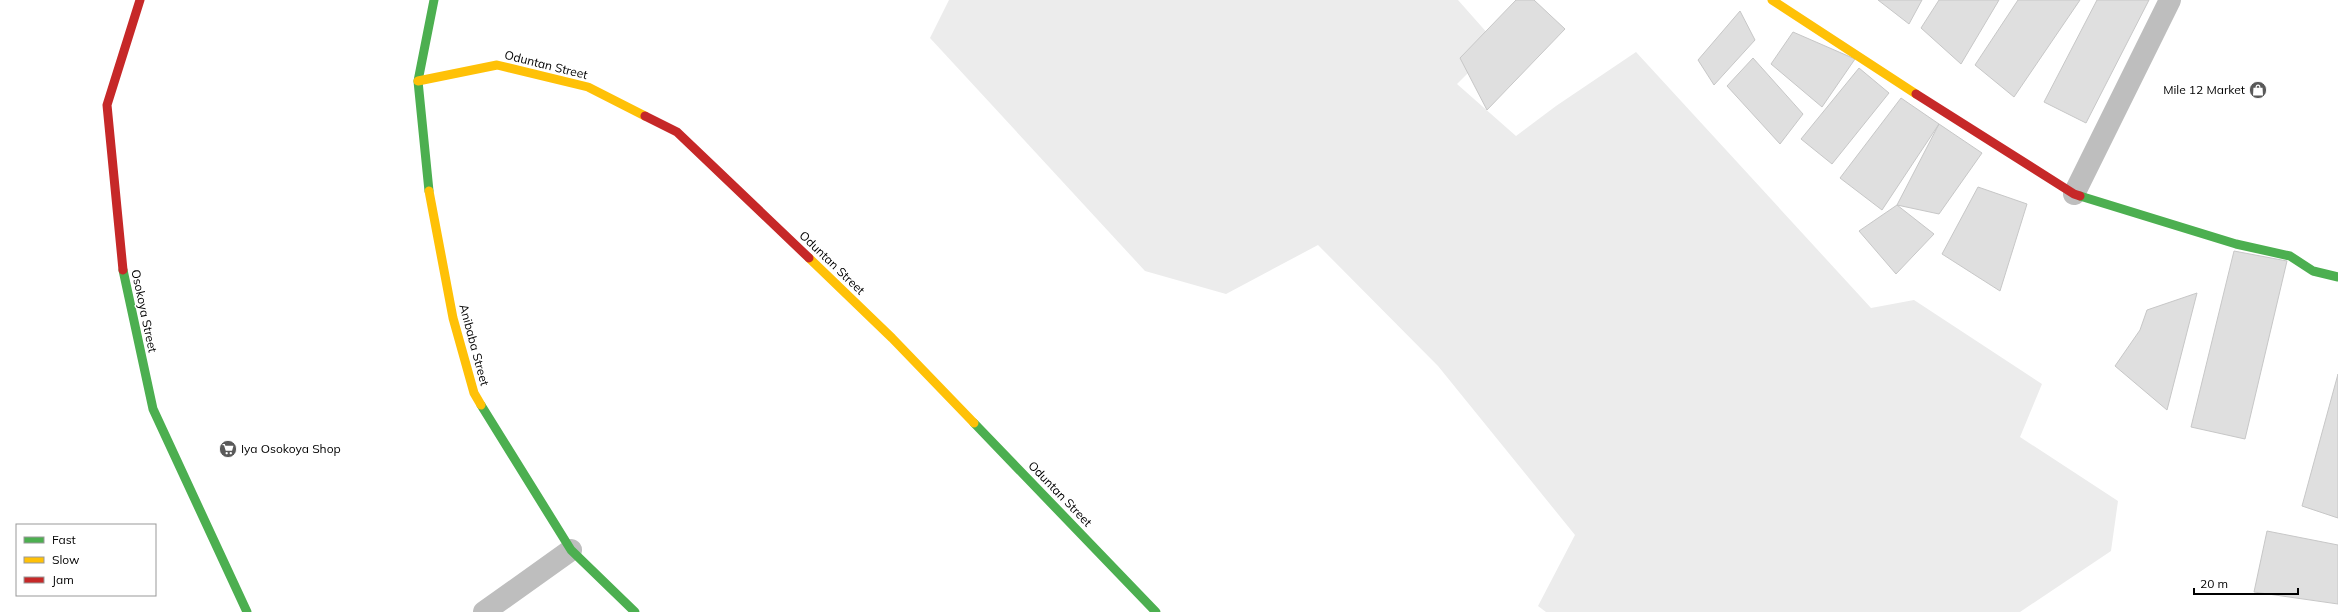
<svg xmlns="http://www.w3.org/2000/svg" width="2338" height="612" font-family="Mulish,sans-serif">
<rect width="100%" height="100%" fill="#fff"/>
<!-- green -->
<path fill="#ececec" d="M949,0H1458L1497,44L1457,84L1516,136L1556,106L1636,52L1871,308L1914,300L2042,384L2020,437L2118,501L2111,551L2020,612H1546L1538,606L1575,535L1438,366L1318,245L1226,294L1145,271L930,38Z"/>
<!-- building -->
<path fill="#dfdfdf" stroke="#c7c7c7" d="M1516,0H1534L1565,29L1487,110L1460,58Z
M1878,0H1922L1909,24Z
M1939,0H1999L1961,64L1921,28Z
M2018,0H2080L2014,97L1975,65Z
M2097,0H2149L2086,123L2044,102Z
M1740,11L1755,40L1714,85L1698,60Z
M1793,32L1855,59L1822,107L1771,64Z
M1753,58L1803,114L1780,144L1727,86Z
M1859,68L1889,93L1832,164L1801,139Z
M1901,98L1939,124L1882,210L1840,178Z
M1939,124L1982,153L1939,214L1897,205Z
M1978,187L2027,204L2000,291L1942,254Z
M1897,205L1934,234L1896,274L1859,231Z
M2234,251L2287,261L2245,439L2191,427Z
M2197,293L2167,410L2115,366L2140,330L2147,310Z
M2338,374V518L2302,506Z
M2267,531L2338,545V604L2254,592Z"/>
<g fill="none" stroke-linecap="round" stroke-linejoin="round">
<!-- street -->
<path stroke="#bebebe" stroke-width="22" d="M2074,194L2170,0
M484,612L571,550"/>
<!-- fast -->
<path stroke="#4caf50" stroke-width="9" d="M429,191L418,81L434,0
M2080,196L2236,244L2290,256L2313,271L2338,277
M123,270L153,409L247,612
M481,405L571,550L635,612
M974,423L1156,612"/>
<!-- slow -->
<path stroke="#ffc107" stroke-width="9" d="M1772,0L1916,94
M418,81L497,65L588,87L645,116
M429,191L453,318L474,393L481,405
M809,258L892,338L974,423"/>
<!-- jam -->
<path stroke="#c62828" stroke-width="9" d="M1916,94L2074,194L2080,196
M645,116L677,132L809,258
M123,270L107,105L140,0"/>
</g>
<!-- icons -->
<defs>
<symbol id="shop-disc" viewBox="-11 -11 22 22"><circle r="9.5" fill="#595959" stroke="#fff"/><path d="M-5-2.5h2.3a2.7 3.5 0 0 1 5.4 0H5L5.5 6h-11ZM-1.5-2.5h3a1.5 2.3 0 0 0-3 0Z" fill="#fff"/></symbol>
<symbol id="supermarket-disc" viewBox="-11 -11 22 22"><circle r="9.5" fill="#595959" stroke="#fff"/><path d="M-6-5.5h2.5l.6 2H6L4.5 2H-2.5L-4.4-4H-6ZM-1.5 3.2a1.3 1.3 0 1 0 .1 0ZM3 3.2a1.3 1.3 0 1 0 .1 0Z" fill="#fff"/></symbol>
</defs>
<g fill-rule="evenodd">
<use href="#shop-disc" x="2248" y="80" width="20" height="20"/>
<use href="#supermarket-disc" x="218" y="439" width="20" height="20"/>
</g>
<g text-anchor="middle" stroke-width="3" stroke-linejoin="round" paint-order="stroke">
<!-- street labels -->
<g font-size="12" fill="#000" stroke="#fff">
<text transform="translate(546 65) rotate(14)" y="4">Oduntan Street</text>
<text transform="translate(832 263) rotate(44)" y="4">Oduntan Street</text>
<text transform="translate(144 311) rotate(78)" y="4">Osokoya Street</text>
<text transform="translate(474 345) rotate(75)" y="4">Anibaba Street</text>
<text transform="translate(1060 494) rotate(46)" y="4">Oduntan Street</text>
</g>
<!-- poi labels -->
<g font-size="12" fill="#000" stroke="#fff" text-anchor="end">
<text x="2245" y="94">Mile 12 Market</text>
<text x="241" y="453" text-anchor="start">Iya Osokoya Shop</text>
</g>
</g>
<!-- legend -->
<rect x="16" y="524" width="140" height="72" fill="#ffffff" stroke="#999999"/>
<rect x="24" y="537" width="20" height="6" fill="#4caf50" stroke="#999999"/>
<text x="52" y="544" font-size="12" fill="#000000">Fast</text>
<rect x="24" y="557" width="20" height="6" fill="#ffc107" stroke="#999999"/>
<text x="52" y="564" font-size="12" fill="#000000">Slow</text>
<rect x="24" y="577" width="20" height="6" fill="#c62828" stroke="#999999"/>
<text x="52" y="584" font-size="12" fill="#000000">Jam</text>
<!-- scale -->
<path d="M2194 588v6h104v-6" fill="none" stroke="#000000" stroke-width="2"/>
<text x="2200" y="588" font-size="12" fill="#000000" stroke="#ffffff" stroke-width="3" paint-order="stroke">20 m</text>
</svg>
